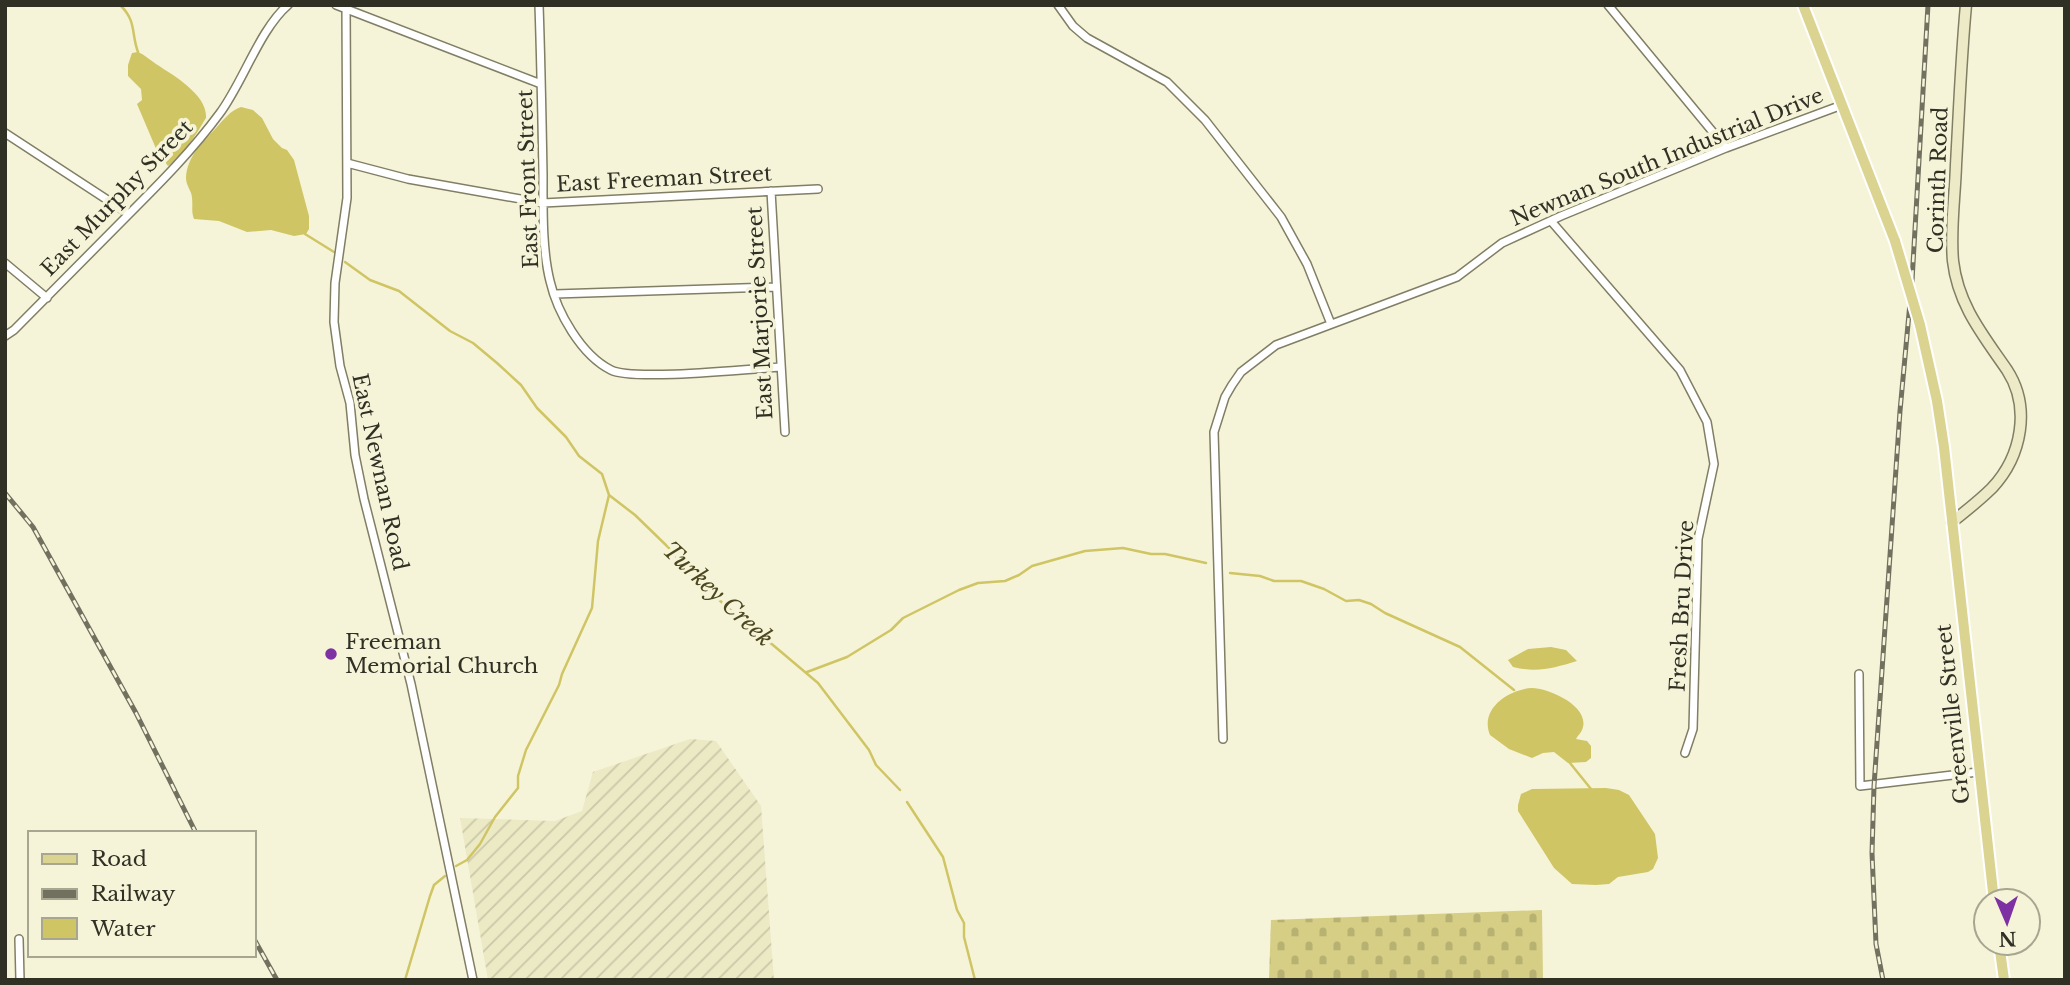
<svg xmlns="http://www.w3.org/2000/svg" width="2070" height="985" font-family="'Libre Baskerville',serif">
<defs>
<pattern id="industrial-furrows" width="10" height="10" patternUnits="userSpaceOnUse" patternTransform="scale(1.75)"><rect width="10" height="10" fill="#ece9c5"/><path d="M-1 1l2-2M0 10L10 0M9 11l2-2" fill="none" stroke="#cbc8a9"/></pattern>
<pattern id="cemetery-stones" width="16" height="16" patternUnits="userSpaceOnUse" patternTransform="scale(1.75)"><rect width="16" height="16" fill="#d5ce84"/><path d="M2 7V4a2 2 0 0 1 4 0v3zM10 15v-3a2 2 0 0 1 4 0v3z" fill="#b7b172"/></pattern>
</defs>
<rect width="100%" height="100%" fill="#f6f4d8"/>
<!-- industrial -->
<path fill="url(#industrial-furrows)" d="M690,739L716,741L761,806L774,980H488L460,818L555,821L582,811L593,772Z"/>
<!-- cemetery -->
<path fill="url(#cemetery-stones)" d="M1542,910L1543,980H1269L1271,920Z"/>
<!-- water -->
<path fill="#cfc564" d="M138,52C145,55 150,60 156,64C173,75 208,95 206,118C198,131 181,160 168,166L157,151L137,104L142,100L141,89L128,76V65L132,53Z
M241,107L253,110L262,118L273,139L282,148L287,150L294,160L309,216V229L306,234L294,236L271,230L247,232L219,221L194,219C191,211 193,207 192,198C192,191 186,186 186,178C187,156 203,142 216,128C223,120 231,110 241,107Z
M1551,647L1566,650L1577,661C1554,668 1537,673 1513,667L1508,660L1528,649Z
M1532,688C1549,688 1592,707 1582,730C1581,733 1578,735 1576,739L1587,741L1591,746V758L1586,762L1568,763L1554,752L1543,753L1532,758L1509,749L1490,735C1479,708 1510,689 1532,688Z
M1606,788L1619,790L1629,795L1655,834L1658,858L1653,869L1648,872L1618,877L1609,884L1596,885L1572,884L1554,868L1518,811V805L1521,794L1532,789Z"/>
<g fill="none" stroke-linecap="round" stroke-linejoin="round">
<!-- stream -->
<path stroke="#cfc564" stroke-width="2.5" d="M120,5C137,21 131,34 138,52
M305,234L334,252
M345,262L370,280L399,291L450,331L473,343L497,363L521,385L537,408L566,437L579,456L602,474L609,495L635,515L669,548L690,574L745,623L752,632L767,640L818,683L869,750L876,765L900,790
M1230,573L1260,576L1274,581H1301L1324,589L1346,601L1359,600L1371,604L1385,613L1460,647L1514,690
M807,672L847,657L891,630L903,618L959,590L978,583L1005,581L1019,575L1032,566L1085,551L1123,548L1151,554H1165L1206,563
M1570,763L1591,789
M907,802L943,857L957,910L964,923V937L975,980
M456,866L467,860L480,844L495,817L518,788V776L526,750L559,685L562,674L592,608L598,541L609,495
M405,980L430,896L434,885L445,876"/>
<defs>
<path id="street" d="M336,5L541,84
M346,5L347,198L335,283L334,322L340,366L350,403L355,455L364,499L411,684L473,980
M539,5C541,62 542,118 543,175C543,208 542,249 550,281C557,312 581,355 611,370C632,381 749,369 780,367
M1058,5L1073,26L1087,38L1167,82L1205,120L1281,217L1307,264L1331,324
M1608,5L1726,148
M5,133L129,214
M347,163L408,179L543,203L818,189
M771,191L785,432
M1551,221L1680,370L1707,422L1714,464L1698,539L1693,729L1685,753
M5,263L47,298
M555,294L775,287
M5,336L14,330C52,292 89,254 127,216C160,183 192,151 220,113C243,82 260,29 288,5
M1859,674L1860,786L1978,772
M1223,739L1214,432L1225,397L1232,385L1241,372L1276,345L1457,277L1502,243L1561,216L1726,148L1842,105
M19,939L20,980"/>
<path id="secondary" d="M1952,522C1966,511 1980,500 1992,488C2022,456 2031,407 2007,370C1983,335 1958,305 1953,261C1950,230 1955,197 1956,165C1959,112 1961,58 1966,5"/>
<path id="primary" d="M1803,5L1895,241
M1920,325L1937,401L1944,447L1994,901
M1999,943L2004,980"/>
</defs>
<!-- street casing -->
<use href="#street" stroke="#807e64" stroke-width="10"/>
<!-- secondary casing -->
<use href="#secondary" stroke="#807e64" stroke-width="13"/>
<!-- primary casing -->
<use href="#primary" stroke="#fff" stroke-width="14"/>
<!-- street -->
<use href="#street" stroke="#fff" stroke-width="7"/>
<!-- secondary -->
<use href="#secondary" stroke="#edeac8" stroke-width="10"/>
<!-- primary -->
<use href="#primary" stroke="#dbd491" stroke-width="10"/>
<defs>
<path id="rail" d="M5,493L33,527L136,713L196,833
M254,939L277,980
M1883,980L1876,944L1872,853L1874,786L1900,411L1912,281L1928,5"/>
</defs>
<!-- rail casing -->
<use href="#rail" stroke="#727160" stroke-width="5"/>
<!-- rail -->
<use href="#rail" stroke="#f6f4d8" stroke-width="2.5" stroke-dasharray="8" stroke-linecap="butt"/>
<defs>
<path id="primary-bridge" d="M1895,241L1920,325"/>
</defs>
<!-- primary-bridge casing -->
<use href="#primary-bridge" stroke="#fff" stroke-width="14" stroke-linecap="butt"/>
<!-- primary-bridge -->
<use href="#primary-bridge" stroke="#dbd491" stroke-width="10"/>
</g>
<!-- markers -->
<circle fill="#7e31a2" stroke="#f6f4d8" stroke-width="2.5" cx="331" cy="654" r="7"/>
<g text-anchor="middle" stroke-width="7" stroke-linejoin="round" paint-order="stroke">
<!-- street labels -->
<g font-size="21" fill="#303025" stroke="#f6f4d8">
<text transform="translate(1667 157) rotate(-22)" y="7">Newnan South Industrial Drive</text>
<text transform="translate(528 179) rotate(-92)" y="7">East Front Street</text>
<text transform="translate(664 179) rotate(-3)" y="7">East Freeman Street</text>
<text transform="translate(1938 180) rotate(-88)" y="7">Corinth Road</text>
<text transform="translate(117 198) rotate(-46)" y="7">East Murphy Street</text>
<text transform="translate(760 313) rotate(-93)" y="7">East Marjorie Street</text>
<text transform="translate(380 472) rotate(78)" y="7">East Newnan Road</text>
<text transform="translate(1682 606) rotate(-87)" y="7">Fresh Bru Drive</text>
<text transform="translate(1953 714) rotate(-96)" y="7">Greenville Street</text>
</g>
<!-- poi labels -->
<g font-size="21" fill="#303025" stroke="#f6f4d8" text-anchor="start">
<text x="345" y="649">Freeman<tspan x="345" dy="24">Memorial Church</tspan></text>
</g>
<!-- water labels -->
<g font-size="23" font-style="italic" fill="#4b471e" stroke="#f6f4d8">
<text transform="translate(718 594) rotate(43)" y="8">Turkey Creek</text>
</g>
</g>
<!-- border -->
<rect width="2070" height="985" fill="none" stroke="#303025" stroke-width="14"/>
<!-- legend -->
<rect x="28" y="831" width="228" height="126" fill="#f6f4d8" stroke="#a7a690" stroke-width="2"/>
<rect x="42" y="854" width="35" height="10" fill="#dbd491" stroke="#a7a690" stroke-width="2"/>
<text x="91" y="866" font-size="21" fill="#303025">Road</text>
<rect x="42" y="889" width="35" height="10" fill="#727160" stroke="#a7a690" stroke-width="2"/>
<text x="91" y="901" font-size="21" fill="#303025">Railway</text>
<rect x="42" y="918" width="35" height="21" fill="#cfc564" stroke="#a7a690" stroke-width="2"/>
<text x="91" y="936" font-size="21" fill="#303025">Water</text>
<!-- north arrow -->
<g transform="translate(2007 922) rotate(178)"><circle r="33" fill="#f6f4d8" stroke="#a7a690" stroke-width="2"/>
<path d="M0-5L12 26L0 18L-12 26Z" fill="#7e31a2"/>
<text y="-10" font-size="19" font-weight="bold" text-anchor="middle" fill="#303025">N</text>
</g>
</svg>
